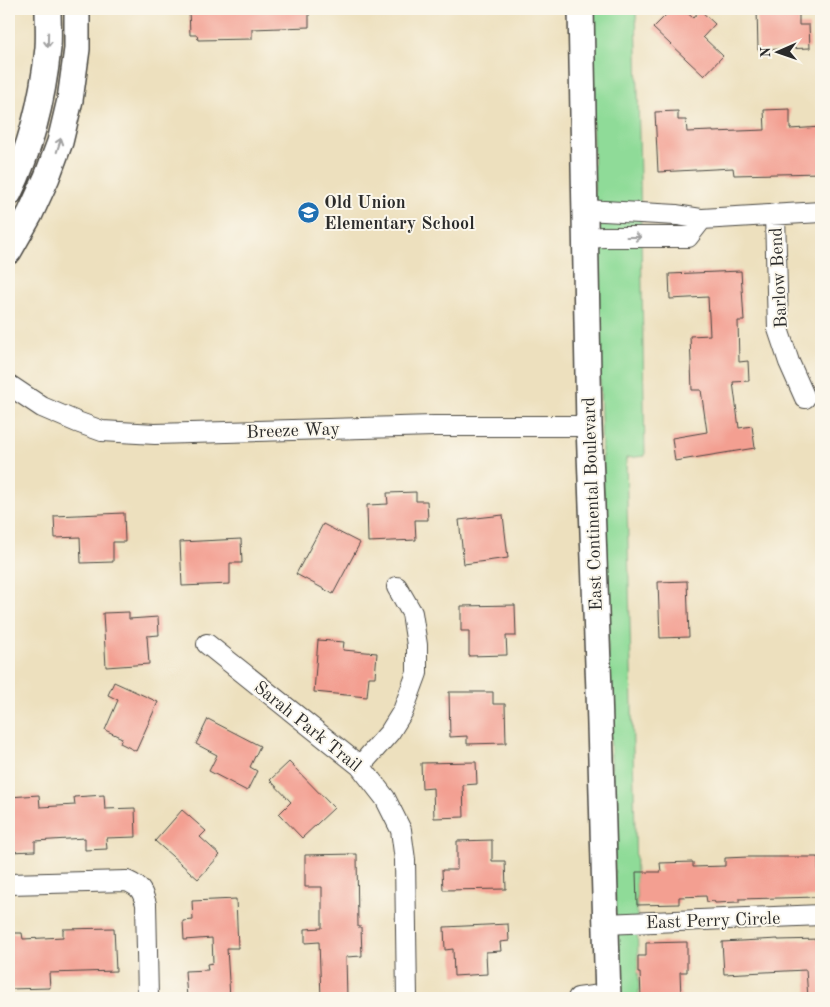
<svg xmlns="http://www.w3.org/2000/svg" width="830" height="1007" font-family="'Old Standard TT',serif">
<rect width="100%" height="100%" fill="#fbf7ec"/>
<filter id="ink" filterUnits="userSpaceOnUse"><feTurbulence type="fractalNoise" baseFrequency=".02" numOctaves="2"/><feDisplacementMap in="SourceGraphic" scale="10" xChannelSelector="R" yChannelSelector="G"/><feConvolveMatrix kernelMatrix="1 2 1 2 8 2 1 2 1" color-interpolation-filters="sRGB"/></filter>
<filter id="wash" filterUnits="userSpaceOnUse"><feTurbulence type="fractalNoise" baseFrequency=".0096" numOctaves="4" result="noise"/><feDisplacementMap in="SourceGraphic" scale="20" xChannelSelector="R" yChannelSelector="G"/><feGaussianBlur stdDeviation="1.12" result="paint"/><feColorMatrix in="noise" values="0 0 0 0 0 0 0 0 0 0 0 0 0 0 0 0 0 1.4 0 .05"/><feComposite in="paint" operator="in"/></filter>
<g filter="url(#wash)">
<rect width="100%" height="100%" fill="#ede0be"/>
<!-- green -->
<path fill="#8fdb98" stroke="#5d8362" d="M589,9H636L640,178L645,456L626,458L639,998H618Z"/>
<g id="blocks">
<!-- building -->
<path fill="#f39f91" d="M189,9H309V27L252,29V39L198,40L197,35H190Z
M672,9H683L693,18L700,10L715,24L703,37L723,56L704,76L653,28Z
M757,9H799V25H809L810,48L758,50Z
M790,109V129L821,127V173L734,175L733,168L658,172L655,112L678,111V120H686L687,132L713,131V132L765,130L764,110Z
M741,271L744,321H738L739,362L748,361L749,381L733,382L739,428L752,426L755,448L675,461L672,438L707,432L701,390H692L690,336L710,335L708,297L670,299L669,274Z
M416,492V501H427L428,520H415L416,540L368,542L367,505L388,504L387,493Z
M124,513L125,542H113V562L81,563L80,537L55,538L54,516Z
M503,515L508,558L464,564L459,520Z
M323,524L360,543L333,594L296,574Z
M241,539L242,563H230V584L182,586L180,542Z
M687,581L689,637L660,638L658,582Z
M515,605L516,636H506L507,655L469,656V631H461V606Z
M129,612V619L158,617L159,635L147,636L149,664L106,667L103,613Z
M318,640L344,642L343,650L377,653L375,677H369L367,697L314,692Z
M114,682L158,702L136,751L120,743L122,738L105,730L118,700L108,695Z
M449,692H493V704H505L506,743L467,744V736L450,737Z
M208,719L260,746L250,767L257,771L247,791L209,771L217,755L196,744Z
M289,762L334,808L302,838L279,814L291,802L270,780Z
M476,762L477,784L463,785L464,817L434,818L433,788L422,789L421,763Z
M39,795L40,807L75,805L74,797L104,795L105,809L135,808L136,837L106,838L107,849L85,850V838L35,841V851L9,852V835H10L9,797Z
M182,810L206,831L200,837L220,855L198,879L155,841Z
M492,840V861H505L506,889L443,890L442,870H457V841Z
M357,854L358,927H361L362,956L346,957L347,998H321L319,942L305,943V929L322,928V887H305V855Z
M748,857H818L819,897L739,899V902L715,903L714,901L707,902L706,896L679,897V904L637,905L636,872H661L660,863L693,862V867L725,866V858Z
M236,899L238,948H227L230,998H187L185,971L208,970L207,964L213,963L212,938L184,940L183,921L193,920L192,901Z
M508,924L509,941L500,942L501,951L486,952L487,974L454,976L453,949L445,950L444,927Z
M114,928L116,971L49,973L50,988L9,989V933H22L23,939L63,937V929Z
M778,939V940L821,939V998H808L806,970L724,974L722,942Z
M687,942V972H680L681,998H641L640,973H638V956H646V943Z"/>
</g>
</g>
<g filter="url(#ink)">
<use href="#blocks" fill-opacity="0" stroke="#484641" stroke-width="1"/>
<g fill="none" stroke-linecap="round" stroke-linejoin="round">
<defs>
<path id="minor" d="M585,210L677,215L702,219L821,212
M775,214L778,329L789,362L805,398
M586,238L604,237H688L702,219
M9,385L42,407L77,422L102,431L155,434L434,426H589
M207,644L360,766L385,798L401,830L405,860L407,998
M360,766L390,732L403,711L417,673V645L412,613L397,587
M9,884L127,881C140,887 142,890 146,904L148,998
M605,924L821,915
M578,998L608,994"/>
<path id="major" d="M581,9L589,426L599,691L608,998
M9,193C31,148 43,98 48,48C49,35 48,22 48,9
M9,251L30,214L47,177L60,142L70,100L77,49V9"/>
</defs>
<!-- minor casing -->
<use href="#minor" stroke="#484641" stroke-width="22"/>
<!-- major casing -->
<use href="#major" stroke="#484641" stroke-width="28"/>
<!-- minor -->
<use href="#minor" stroke="#fff" stroke-width="20"/>
<!-- major -->
<use href="#major" stroke="#fff" stroke-width="25"/>
</g>
<!-- one-way arrows -->
<defs><path id="oneway-shaft" d="M-6 0H5M1.5-3L5.5 0L1.5 3" fill="none" stroke-width="1.6" stroke-linecap="round" stroke-linejoin="round" transform="scale(1.25)"/></defs>
<g stroke="#a0a0a0">
<use href="#oneway-shaft" transform="translate(48 40) rotate(91)"/>
<use href="#oneway-shaft" transform="translate(59 145) rotate(-72)"/>
<use href="#oneway-shaft" transform="translate(634 237)"/>
</g>
</g>
<!-- icons -->
<defs>
<symbol id="school-disc" viewBox="-11 -11 22 22"><circle r="9.5" fill="#1f6fb2" stroke="#fbf7ec"/><path d="M0-5L7-2L0 1L-7-2ZM-4 1L0 2.5L4 1V4Q0 6-4 4Z" fill="#fff"/></symbol>
</defs>
<g fill-rule="evenodd">
<use href="#school-disc" x="296" y="200" width="25" height="25"/>
</g>
<g text-anchor="middle" stroke-width="4" stroke-linejoin="round" paint-order="stroke">
<!-- poi labels -->
<g font-size="18" font-weight="bold" fill="#2b2b2b" stroke="#fbf7ec" text-anchor="start">
<text x="324" y="208">Old Union<tspan x="324" dy="21">Elementary School</tspan></text>
</g>
<!-- street labels -->
<g font-size="18" fill="#2b2b2b" stroke="#fbf7ec">
<text transform="translate(778 278) rotate(-93)" y="6">Barlow Bend</text>
<text transform="translate(293 430) rotate(-2)" y="6">Breeze Way</text>
<text transform="translate(592 504) rotate(-92)" y="6">East Continental Boulevard</text>
<text transform="translate(308 726) rotate(39)" y="6">Sarah Park Trail</text>
<text transform="translate(713 920) rotate(-2)" y="6">East Perry Circle</text>
</g>
</g>
<!-- margin -->
<rect width="830" height="1007" fill="none" stroke="#fbf7ec" stroke-width="30"/>
<!-- north arrow -->
<g transform="translate(778 52) rotate(268)" stroke="#fbf7ec" stroke-width="4" paint-order="stroke">
<path d="M0-4L9 19L0 12L-9 19Z" fill="#2b2b2b"/>
<text y="-8" font-size="14" font-weight="bold" text-anchor="middle" fill="#2b2b2b">N</text>
</g>
</svg>
